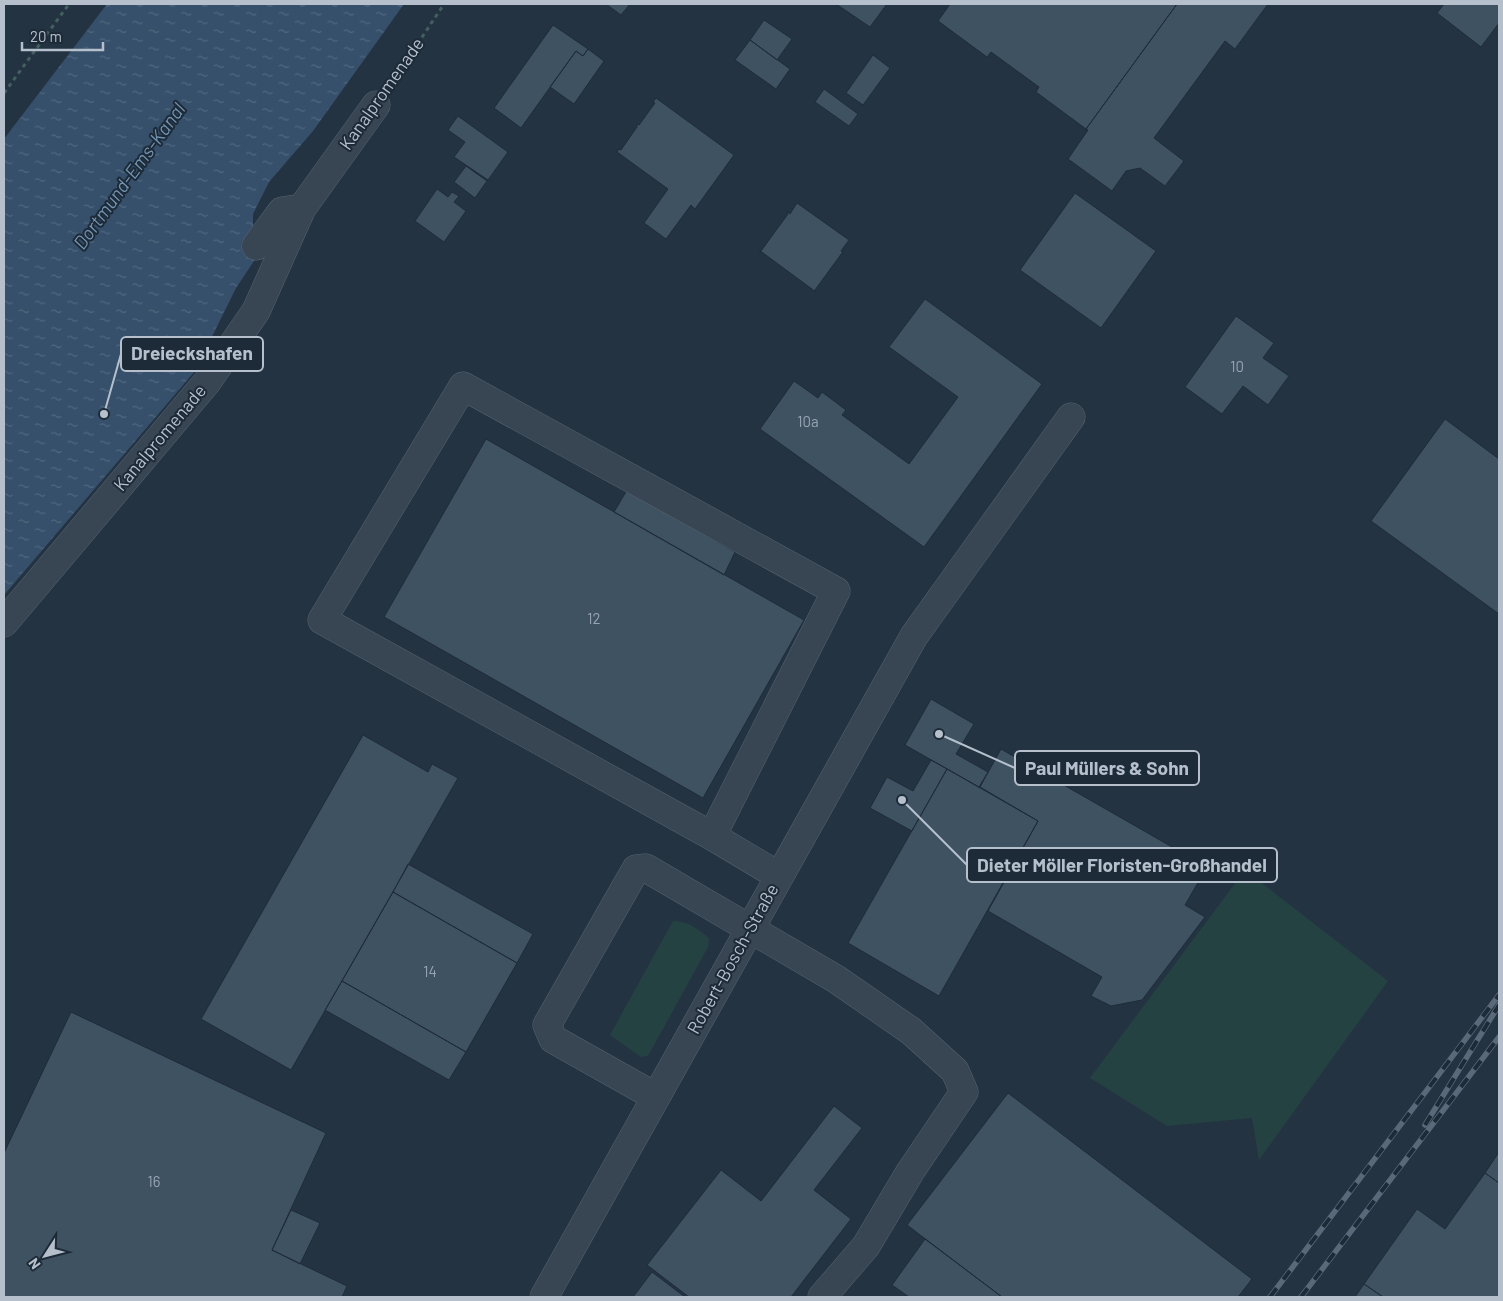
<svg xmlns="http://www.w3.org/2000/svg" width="1503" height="1301" font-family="Barlow,sans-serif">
<defs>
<pattern id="water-ripples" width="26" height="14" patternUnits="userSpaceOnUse" patternTransform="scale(1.25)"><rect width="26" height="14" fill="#36506b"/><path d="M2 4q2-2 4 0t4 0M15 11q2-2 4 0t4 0" fill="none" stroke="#51677f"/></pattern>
</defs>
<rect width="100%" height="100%" fill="#233342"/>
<!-- green -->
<path fill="#254243" d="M1245,870L1388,981L1259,1160L1252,1118L1167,1126L1090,1078Z
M673,921C687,921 700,929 709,939L708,947L648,1056L641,1057L610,1035Z"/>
<!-- water -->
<path fill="url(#water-ripples)" d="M107,4H404L313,131L269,182L253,214V241L260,252L236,288L195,371L4,595V139Z"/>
<!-- building -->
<path fill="#3f5262" stroke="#1f2c39" d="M606,4H630L621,15Z
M836,4H887L870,27Z
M950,4H1177L1086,129L1036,92L1039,87L991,52L987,57L938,21Z
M1177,4H1268L1235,49L1225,41L1154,138L1184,161L1165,186L1140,168L1126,171L1112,191L1068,159L1088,130L1086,129Z
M1444,4H1499V23L1481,47L1437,13Z
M764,20L792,39L777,60L750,40Z
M553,25L588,49L583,56L576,51L521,128L494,108Z
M750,40L790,69L776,89L735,60Z
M588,49L604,61L574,104L550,87L576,51L583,56Z
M873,55L890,68L863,105L846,93Z
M824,89L858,114L849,126L815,102Z
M656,98L734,155L695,209L691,205L666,239L644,223L668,189L617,152L619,149L621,150L637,127V124L639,125L655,103L653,102Z
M458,116L508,152L488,180L454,157L465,142L448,130Z
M466,166L487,181L475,198L454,182Z
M437,189L448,197L452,192L459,196L454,202L466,211L444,242L415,221Z
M1075,193L1156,251L1101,328L1020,270Z
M797,203L849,240L841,251L844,254L842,253L815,290L816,292L759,250L761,251L788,214L787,211L790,214Z
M925,299L1042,384L924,547L760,429L794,381L818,398L822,392L846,410L842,415L909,464L958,397L889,347Z
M1236,316L1274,343L1263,358L1289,376L1268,405L1243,386L1222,414L1185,387Z
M1445,419L1499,459V614L1371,521Z
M486,439L804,620L703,798L384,617Z
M627,490L735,552L724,575L614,512Z
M931,699L974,724L956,754L988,772L979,787L905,745Z
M363,735L428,772L432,764L458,778L291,1070L201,1019Z
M1001,749L1207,867L1185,905L1205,917L1142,1000L1111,1006L1091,996L1102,977L988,911L1038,821L980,787Z
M931,760L947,769L912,831L870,808L887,777L913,791Z
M947,769L1038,821L939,996L848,943Z
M408,864L533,934L517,963L393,892Z
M393,892L517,963L466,1052L342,981Z
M342,981L466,1052L449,1080L325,1010Z
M71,1012L326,1133L272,1250L347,1286L342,1297H4V1153Z
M1008,1093L1252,1279L1238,1297H1002L907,1225Z
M834,1106L862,1128L814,1190L851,1219L791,1297H689L647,1265L721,1170L761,1201Z
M1499,1152V1183L1485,1173Z
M1485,1173L1499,1183V1297H1383L1364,1284L1417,1209L1445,1229Z
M291,1210L320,1223L300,1264L272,1250Z
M925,1239L1002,1297H909L892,1285Z
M652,1272L685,1297H633Z
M1364,1284L1383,1297H1355Z"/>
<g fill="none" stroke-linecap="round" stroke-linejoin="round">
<defs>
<path id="minor" d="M302,208L376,105
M4,623L207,382L256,311L302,208L282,211L256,246
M712,836L836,591L463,386L322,620L712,836L779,876
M656,1097L553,1039L547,1025L636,869L646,868L836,979L911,1031L955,1071L964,1092L910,1172L866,1246L822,1297
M544,1297L914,636L1071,417"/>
</defs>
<!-- minor casing -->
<use href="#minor" stroke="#56636f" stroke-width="29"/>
<!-- path -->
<path stroke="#445f60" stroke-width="3" stroke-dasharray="4 4" stroke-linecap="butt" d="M391,84L444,4
M4,93L69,4"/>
<!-- minor -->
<use href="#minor" stroke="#384552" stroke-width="28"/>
<defs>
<path id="rail" d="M1425,1125L1499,1005
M1270,1297L1499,995
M1301,1297L1499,1037"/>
</defs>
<!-- rail casing -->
<use href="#rail" stroke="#5a6979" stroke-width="5.5"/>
<!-- rail -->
<use href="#rail" stroke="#1d2a37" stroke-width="4" stroke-dasharray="11" stroke-linecap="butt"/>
</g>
<g text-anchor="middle" stroke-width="4" stroke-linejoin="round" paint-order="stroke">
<!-- number labels -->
<g font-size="15" fill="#98a4b2">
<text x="1237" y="372">10</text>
<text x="808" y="427">10a</text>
<text x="594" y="624">12</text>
<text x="430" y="977">14</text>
<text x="154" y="1187">16</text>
</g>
<!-- street labels -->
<g font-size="18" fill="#b5c0cc" stroke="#1d2a37">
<text transform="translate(382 94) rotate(-55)" y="6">Kanalpromenade</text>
<text transform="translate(160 438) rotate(-50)" y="6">Kanalpromenade</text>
<text transform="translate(733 959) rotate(-61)" y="6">Robert-Bosch-Straße</text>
</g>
<!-- water labels -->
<g font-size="19" font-style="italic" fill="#7293b2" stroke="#1d2a37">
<text transform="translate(129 176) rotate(-54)" y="7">Dortmund-Ems-Kanal</text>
</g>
</g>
<!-- callouts -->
<path fill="none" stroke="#b5c0cc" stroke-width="2" d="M104 414L121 354M939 734L1015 768M902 800L967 865"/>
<g fill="#b5c0cc" stroke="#1d2a37" stroke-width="2">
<circle cx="104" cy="414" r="5"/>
<circle cx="939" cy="734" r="5"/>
<circle cx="902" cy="800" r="5"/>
</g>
<g fill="#1d2a37" stroke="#b5c0cc" stroke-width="2">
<rect x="121" y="337" width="142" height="34" rx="5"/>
<rect x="1015" y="751" width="184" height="34" rx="5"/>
<rect x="967" y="848" width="310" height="34" rx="5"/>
</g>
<g font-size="19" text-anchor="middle" font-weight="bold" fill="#b5c0cc">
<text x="192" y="360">Dreieckshafen</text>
<text x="1107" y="775">Paul Müllers &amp; Sohn</text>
<text x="1122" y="872">Dieter Möller Floristen-Großhandel</text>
</g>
<!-- border -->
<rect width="1503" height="1301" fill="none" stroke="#b5c0cc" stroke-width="10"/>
<!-- north arrow -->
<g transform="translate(45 1256) rotate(234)" stroke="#1d2a37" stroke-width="4" paint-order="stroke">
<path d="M0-4L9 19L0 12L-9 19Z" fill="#b5c0cc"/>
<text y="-8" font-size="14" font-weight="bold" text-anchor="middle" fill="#b5c0cc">N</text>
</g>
<!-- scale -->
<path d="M22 42v8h81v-8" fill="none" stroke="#b5c0cc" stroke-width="2.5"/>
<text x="30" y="42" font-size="15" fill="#b5c0cc" stroke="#1d2a37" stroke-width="4" paint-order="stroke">20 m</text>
</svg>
